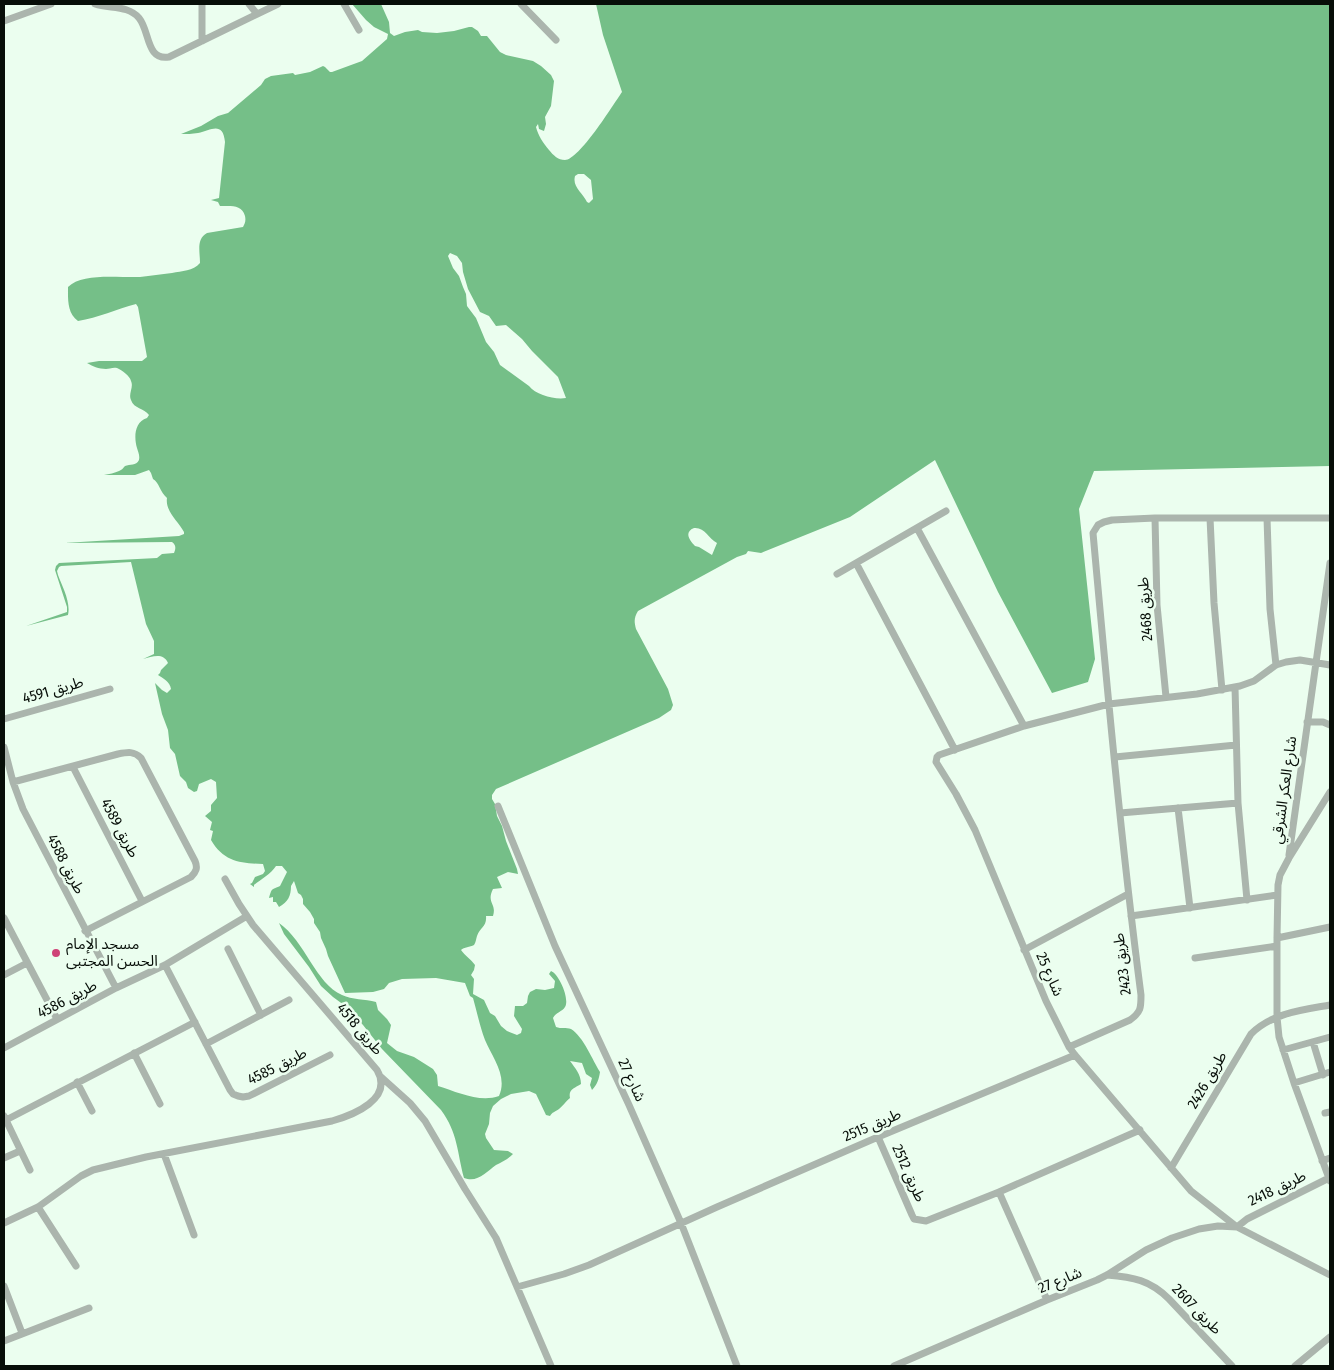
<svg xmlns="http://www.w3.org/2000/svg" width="1334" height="1370" font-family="'Fira Sans Condensed','Noto Sans Arabic',sans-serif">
<rect width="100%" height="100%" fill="#ebfeef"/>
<!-- water -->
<path fill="#75bf88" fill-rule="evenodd" d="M352,4H381L389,22L390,33L394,36L405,32L418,30L422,32L437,33L454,31L469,27H472L478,31L481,36H487L500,52L506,55L533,61L541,66L551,75L554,81L551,106L545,117L546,124L544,131L539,129L538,124L536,127C538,135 543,143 549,150C553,155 558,160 565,160C579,160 613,105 622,92L603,35L596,4H1330V466L1094,471L1079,509L1095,659L1088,682L1052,693L998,592L935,460L850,517L761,553L748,551L746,554L737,557L638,611C634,618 634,621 636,629L668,689L673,705L671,710L659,718L496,789L492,795V799L495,804L497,816L502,826L506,841L517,869L518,874L508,872L497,877L502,888L493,889C486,903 497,903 493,916H486C487,927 480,927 477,936C476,939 476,942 474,945C470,947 464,947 461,950C465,956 471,959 475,965L474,970L471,975L474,979L473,994L484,1000L490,1013L495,1016L501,1026L507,1031L517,1035L521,1033L522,1029L514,1016L515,1006H523L527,1003L528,996L530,992L536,989L545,990L554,988L555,981L549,974L551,971C559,974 570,999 565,1007C562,1012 556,1012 553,1018L556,1027C561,1029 566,1027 571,1029C583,1036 593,1061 600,1072C599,1079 597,1085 592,1090L590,1085L592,1078L586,1074L582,1063L570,1061C575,1068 581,1074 581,1084C575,1088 568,1089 570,1098C565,1102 563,1106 559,1109C555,1112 552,1112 550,1116L546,1115L536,1094L529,1091L511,1094L501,1099L493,1106L490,1113L489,1124L485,1134L486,1138L494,1150L508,1151L513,1154C508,1159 502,1162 496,1165C486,1172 478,1183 464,1178C457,1152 458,1133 441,1110L382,1049L363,1025L348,1008L333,997L321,986L309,967L284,934L279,923C305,941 316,984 342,995C352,1000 365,999 376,1002L378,1010L387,1019L391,1025L387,1043L397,1051L414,1057L433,1069L437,1075L438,1086C457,1092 480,1103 499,1096C508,1076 492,1057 485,1040C480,1027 477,1012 473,998L470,996L465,983L436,978L402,979L389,983L384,989L373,992L345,993L328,956L326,949L321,938L320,932L314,923V919L310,912L303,904V899L301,895L298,893L294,881L291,886C291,896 288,902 279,907L276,902H273V897L269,898C272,888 271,890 280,886L287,872L282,866H276C271,874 261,879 254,885V887L250,884L252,883L255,877L263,874L265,871L263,864C240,863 224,862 211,840L213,831L210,830L212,822L205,816L211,811V805L217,798L216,782L211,779L199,784L197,791L194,792L188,788L186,782L180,776L175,754L170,748L168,730L162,714L155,683L162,690L167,693L171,689C170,682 163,678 158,675L160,673L161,670L168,663C163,652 152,657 143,659L154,654V641L146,624L131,562L61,566L59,567L57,571L58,575C62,586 71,602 68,615L26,626L67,612V607L55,570L56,566L59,563L157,558L162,554L174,553C176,548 176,545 172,542L64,543L179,536L184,534V532C178,521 165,511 167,498C160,492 159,482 153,479L151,473L149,470L135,475H104C109,474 115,473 119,471C122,470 123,468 125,466C130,464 136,466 139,460C140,455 138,452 137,448C134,438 134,422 147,418L149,415C144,408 134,409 131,400C128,394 134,387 131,381C130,376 122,370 117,368C113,367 109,369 106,369C99,369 92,366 87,363L99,361H142L147,357L138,307L136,304C117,309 98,318 78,321C67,313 68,299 68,287C82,272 121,278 140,277C151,276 161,274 172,273C182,271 193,271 200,263C200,252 196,239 207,233L243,227C245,223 246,221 245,216C242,204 230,206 220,206L218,202L211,200L219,198L225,142C223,121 211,130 198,133C192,134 187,134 181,134L201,126L218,116L228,113L261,85L265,79L271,76L293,73L295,75L310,72L323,66L325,67L330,72H332L362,61L387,39L388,34L374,27L366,20ZM578,174H584L591,180L593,199L589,203L587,202C583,193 572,187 575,176ZM450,253L457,256L462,263L463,272L468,289L480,312L489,316L496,326L506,325L522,339L532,351L558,377L566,398C555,400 536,395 529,386L500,365L494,352L486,342L476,318L467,306L466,294L463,287L459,276L453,268L448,256ZM694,528C705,527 708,538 717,543L712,555L699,547L695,546C689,540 684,532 694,528Z"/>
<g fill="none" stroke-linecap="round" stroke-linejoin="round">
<!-- street -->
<path stroke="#abb5ad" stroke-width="7" d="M95,4C110,9 128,5 139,18C150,31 146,61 169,57L278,4
M202,4V41
M249,4L257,14
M344,4L359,30
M521,4L556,40
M4,21L51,4
M1155,518L1157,605L1166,697
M1210,518L1214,603L1222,690
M1267,518H1330
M917,528L1024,726
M856,563L955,750
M837,574L946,511
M1330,665L1300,660L1286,662L1276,665L1254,681L1240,686L1197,694L1109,704L1024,726L939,755L937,757L936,762L956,794L975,830L1046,1001L1069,1047L1075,1055L1191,1191L1237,1227L1330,1275
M1235,687L1238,803L1247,900
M4,719L110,689
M1307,722H1323L1330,725
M4,747L13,782L23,809L116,988
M1115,757L1236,745
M73,767L142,901
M13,782L118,754C128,752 134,751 141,758L195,861C198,868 196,872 191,877L85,931
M498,806L555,946L629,1105L681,1223L737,1366
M1178,808L1190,908
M1120,813L1238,803
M1289,855L1330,563
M1131,916L1277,895
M4,918L57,1019
M1277,938L1330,927
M228,949L261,1015
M1024,950L1128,894
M1195,958L1277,946
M165,965L230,1090L233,1094L238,1096L243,1097L249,1096L330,1055
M4,975L27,963
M1313,1042L1323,1075
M206,1044L289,1000
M1069,1047L1130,1020C1141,1012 1141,1008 1141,995C1121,841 1107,687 1093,533L1098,525L1104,522L1112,520L1155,518H1267L1270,609L1276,665
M4,1048L116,988L165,965L247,916
M1283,1050L1330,1037
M134,1053L160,1104
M380,1076L410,1103L425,1121L465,1189L496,1238L551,1366
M77,1082L92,1111
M1294,1083L1330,1072
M1325,1113L1330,1112
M4,1116L30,1170
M6,1120L195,1022
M878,1137L912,1215L914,1219L926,1221L999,1192L1140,1130
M164,1154L194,1235
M4,1158L20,1151
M1322,1161L1330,1158
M1171,1168L1251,1034C1272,1013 1302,1010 1330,1005
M1330,1181L1294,1083L1279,1037L1277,1017V938L1278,885L1280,875L1289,858L1330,792
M999,1192L1047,1300
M38,1207L76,1266
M4,1223L38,1207L81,1176L93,1170L146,1157L332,1121C353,1115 394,1099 377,1070L253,925L239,904L225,879
M1107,1275C1133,1277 1150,1280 1169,1299L1232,1366
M4,1286L22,1333
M517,1287L564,1274L589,1265L717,1207L878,1137L1075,1055
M4,1341L89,1308
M894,1366L1047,1300L1097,1280L1107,1275L1146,1250L1172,1238L1199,1229L1218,1226L1237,1227L1247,1219L1329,1178
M1295,1366L1330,1337"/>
</g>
<!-- markers -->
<circle fill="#ce4377" stroke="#ebfeef" stroke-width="2" cx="56" cy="953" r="5"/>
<g text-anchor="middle" stroke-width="5" stroke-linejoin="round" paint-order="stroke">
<!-- street labels -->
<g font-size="15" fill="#070e08" stroke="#ebfeef">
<text transform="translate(1145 609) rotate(-94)" y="5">طريق 2468</text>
<text transform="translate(53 690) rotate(-16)" y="5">طريق 4591</text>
<text transform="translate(1284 790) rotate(-82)" y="5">شارع العكر الشرقي</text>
<text transform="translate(120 828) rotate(62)" y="5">طريق 4589</text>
<text transform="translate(66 864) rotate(63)" y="5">طريق 4588</text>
<text transform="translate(1122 964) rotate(-97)" y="5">طريق 2423</text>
<text transform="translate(1050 974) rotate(66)" y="5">شارع 25</text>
<text transform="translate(67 999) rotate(-28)" y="5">طريق 4586</text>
<text transform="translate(360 1029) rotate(50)" y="5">طريق 4518</text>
<text transform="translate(277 1066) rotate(-27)" y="5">طريق 4585</text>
<text transform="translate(632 1080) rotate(65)" y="5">شارع 27</text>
<text transform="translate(1207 1080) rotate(-60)" y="5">طريق 2426</text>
<text transform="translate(872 1125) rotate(-23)" y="5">طريق 2515</text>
<text transform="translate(909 1173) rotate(66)" y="5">طريق 2512</text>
<text transform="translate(1277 1188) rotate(-26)" y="5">طريق 2418</text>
<text transform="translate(1060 1280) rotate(-22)" y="5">شارع 27</text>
<text transform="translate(1197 1309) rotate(46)" y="5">طريق 2607</text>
</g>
<!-- poi labels -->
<g font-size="15" fill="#070e08" stroke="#ebfeef" text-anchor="start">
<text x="66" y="949">مسجد الإمام<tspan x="66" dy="17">الحسن المجتبى</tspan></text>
</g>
</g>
<!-- border -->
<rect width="1334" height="1370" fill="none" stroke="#070e08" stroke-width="10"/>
</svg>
